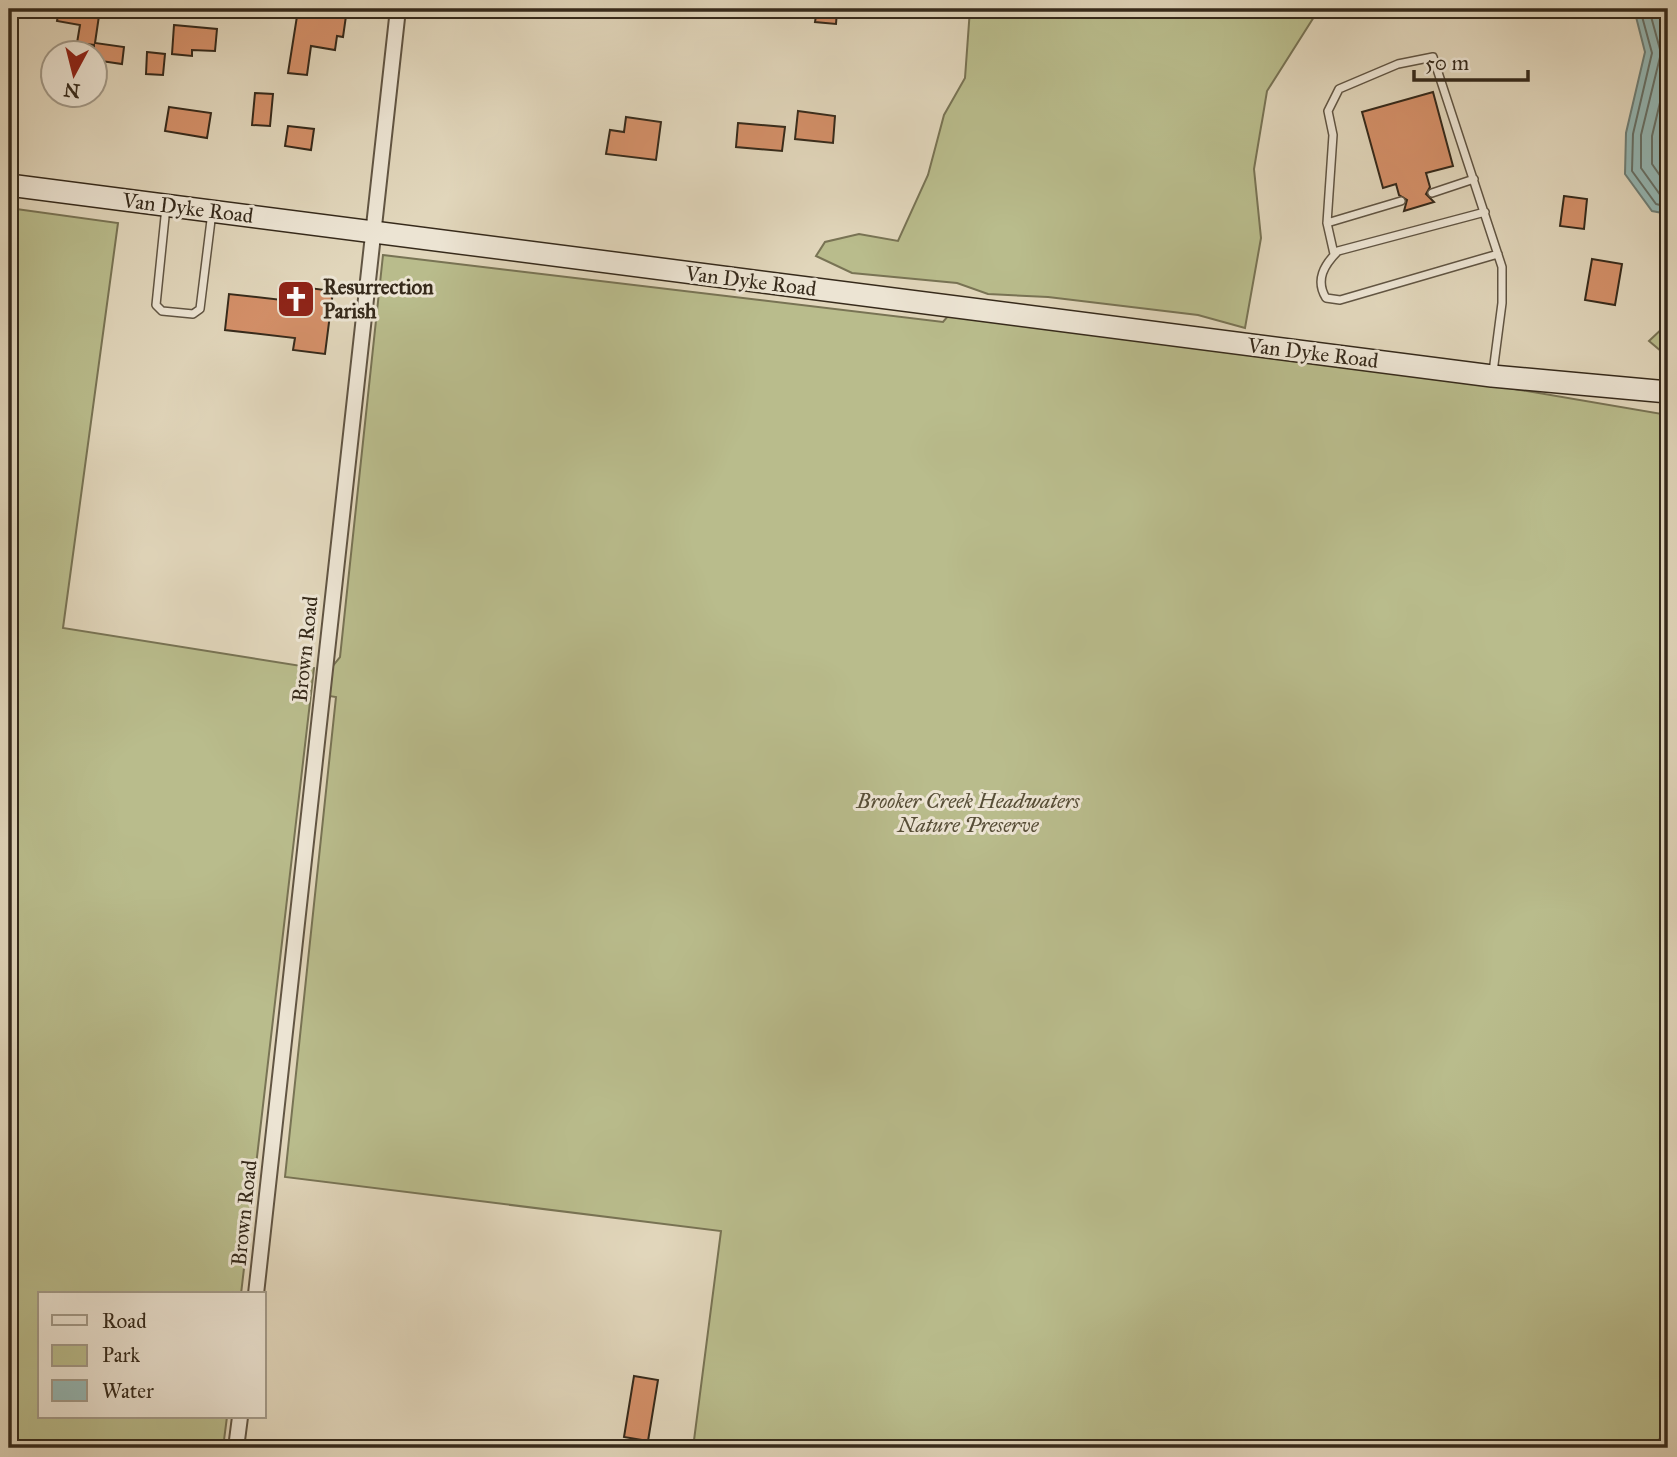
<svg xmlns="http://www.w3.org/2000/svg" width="1677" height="1457" font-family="'IM FELL Great Primer',serif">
<rect width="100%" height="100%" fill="#e1d6bb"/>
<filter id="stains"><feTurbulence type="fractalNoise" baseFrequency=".00286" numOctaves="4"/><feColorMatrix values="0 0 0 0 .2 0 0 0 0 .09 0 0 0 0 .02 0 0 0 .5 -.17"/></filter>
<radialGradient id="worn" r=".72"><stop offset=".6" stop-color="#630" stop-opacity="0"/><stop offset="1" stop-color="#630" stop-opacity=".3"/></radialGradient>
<!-- green -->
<path fill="#b9bc8c" stroke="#787354" stroke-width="2" d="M970,9H1319L1267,91L1254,169L1261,238L1245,328L1198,315L1048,297L988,294L957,283L852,273L816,256L825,242L859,234L898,241L928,175L944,115L965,78Z
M9,208L118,223L63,628L314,668L241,1294H40V1417H227L223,1448H9Z
M383,255L943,322L948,316L1491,385L1668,415V1430L1651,1448H693L721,1231L285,1177L336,697L329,696L332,667L340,657Z
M1668,323V357L1649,341Z"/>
<!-- water -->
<path fill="#95b8b5" stroke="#6f7f77" stroke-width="2" d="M1634,9H1668V214L1652,211L1625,174L1626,133L1645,52Z"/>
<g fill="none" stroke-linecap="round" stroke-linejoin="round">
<!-- shore -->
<path stroke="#667168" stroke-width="2" d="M1640,9L1652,53L1633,134L1632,171L1656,204L1668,207
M1649,9L1661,53L1641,135V168L1661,196L1668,198
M1668,69L1652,136V164L1668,187"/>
</g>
<!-- building -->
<path fill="#d49069" stroke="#362a1b" stroke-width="2" d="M59,9H100L95,43L124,47L122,64L94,60V45L77,43L80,25L57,21Z
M310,9H347L343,37L337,36L335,50L311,46L307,75L288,73L298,10L310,12Z
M817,9L837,11L836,24L815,22Z
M174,25L217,29L215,51L192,50V56L172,54Z
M147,52L165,54L163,75L146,74Z
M1433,92L1453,166L1426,173L1430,187L1426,194L1434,202L1404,211L1407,200L1399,195L1396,184L1383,188L1362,112Z
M255,93L273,94L270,126L252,125Z
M169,107L211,113L207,138L165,131Z
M798,111L835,116L833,143L795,139Z
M626,117L661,122L656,160L606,154L610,130L624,132Z
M738,123L785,127L782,151L736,147Z
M288,126L314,129L311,150L285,146Z
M1564,196L1587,199L1584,229L1560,226Z
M1592,259L1622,264L1615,305L1585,300Z
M301,287L333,291L325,354L293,350L295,338L225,330L229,294L299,302Z
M634,1376L658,1380L648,1441L624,1437Z"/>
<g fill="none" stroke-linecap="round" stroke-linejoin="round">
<defs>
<path id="lane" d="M1432,193L1474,179
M166,207L156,305L162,311L193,314L200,309L212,212
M1485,212L1338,251C1324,265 1315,280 1326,298L1340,300L1498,254
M1327,223L1401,201
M1334,254L1327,223L1333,135L1328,111L1339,89L1398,64L1433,57L1502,267V303L1493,372"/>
<path id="street" d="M256,1294L398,9
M236,1448L240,1417"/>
<path id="secondary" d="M9,185L1492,376L1668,392"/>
</defs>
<!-- lane casing -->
<use href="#lane" stroke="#615543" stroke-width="10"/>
<!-- street casing -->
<use href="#street" stroke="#615543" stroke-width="18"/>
<!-- secondary casing -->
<use href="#secondary" stroke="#362a1b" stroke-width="24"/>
<!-- lane -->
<use href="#lane" stroke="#ece4d3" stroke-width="7"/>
<!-- street -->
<use href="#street" stroke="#ece4d3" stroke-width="14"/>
<!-- secondary -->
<use href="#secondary" stroke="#ece4d3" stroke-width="21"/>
</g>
<!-- icons -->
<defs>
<symbol id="church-square" viewBox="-11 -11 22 22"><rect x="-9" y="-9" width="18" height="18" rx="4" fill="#8f2418" stroke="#ece4d3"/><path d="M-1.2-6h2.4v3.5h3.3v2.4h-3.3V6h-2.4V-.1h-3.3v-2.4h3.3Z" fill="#fff"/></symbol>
</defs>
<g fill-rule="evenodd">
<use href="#church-square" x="274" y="277" width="44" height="44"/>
</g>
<g text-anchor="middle" stroke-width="6" stroke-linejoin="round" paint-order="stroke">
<!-- street labels -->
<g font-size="21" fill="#362a1b" stroke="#ece4d3">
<text transform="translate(188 208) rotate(7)" y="7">Van Dyke Road</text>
<text transform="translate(751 281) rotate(7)" y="7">Van Dyke Road</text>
<text transform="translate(1313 353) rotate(7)" y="7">Van Dyke Road</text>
<text transform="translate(305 649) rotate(-84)" y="7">Brown Road</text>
<text transform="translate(244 1213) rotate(-84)" y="7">Brown Road</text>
</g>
<!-- poi labels -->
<g font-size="21" font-weight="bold" fill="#362a1b" stroke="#ece4d3" text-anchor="start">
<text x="323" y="294">Resurrection<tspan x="323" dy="24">Parish</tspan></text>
</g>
<!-- park labels -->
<g font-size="21" font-style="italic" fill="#574e37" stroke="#ece4d3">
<text x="968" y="808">Brooker Creek Headwaters<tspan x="968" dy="24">Nature Preserve</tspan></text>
</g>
</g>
<!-- margin -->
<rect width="1677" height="1457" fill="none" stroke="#e1d6bb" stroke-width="35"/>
<rect x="10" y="10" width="1656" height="1436" fill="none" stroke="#362a1b" stroke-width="3.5"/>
<rect x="18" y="18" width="1642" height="1422" fill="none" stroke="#362a1b" stroke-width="2"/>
<!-- legend -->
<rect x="38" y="1292" width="228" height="126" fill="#ece4d3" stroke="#a39a89" stroke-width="2"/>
<rect x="52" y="1315" width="35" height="10" fill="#ece4d3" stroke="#a39a89" stroke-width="2"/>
<text x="102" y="1328" font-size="21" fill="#362a1b">Road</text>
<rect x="52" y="1345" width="35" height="21" fill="#b9bc8c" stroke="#a39a89" stroke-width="2"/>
<text x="102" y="1362" font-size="21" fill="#362a1b">Park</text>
<rect x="52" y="1380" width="35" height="21" fill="#95b8b5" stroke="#a39a89" stroke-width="2"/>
<text x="102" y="1398" font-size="21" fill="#362a1b">Water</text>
<!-- north arrow -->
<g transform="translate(74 74) rotate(187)"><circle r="33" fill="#ece4d3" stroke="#a39a89" stroke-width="2"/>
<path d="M0-5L12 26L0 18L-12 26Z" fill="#8f2418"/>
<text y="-10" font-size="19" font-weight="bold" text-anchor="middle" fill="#362a1b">N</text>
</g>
<!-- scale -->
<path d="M1414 70v10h114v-10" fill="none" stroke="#362a1b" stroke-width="3.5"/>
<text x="1425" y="70" font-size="21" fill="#362a1b" stroke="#ece4d3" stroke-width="5" paint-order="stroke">50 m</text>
<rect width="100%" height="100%" filter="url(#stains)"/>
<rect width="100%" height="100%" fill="url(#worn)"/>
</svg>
